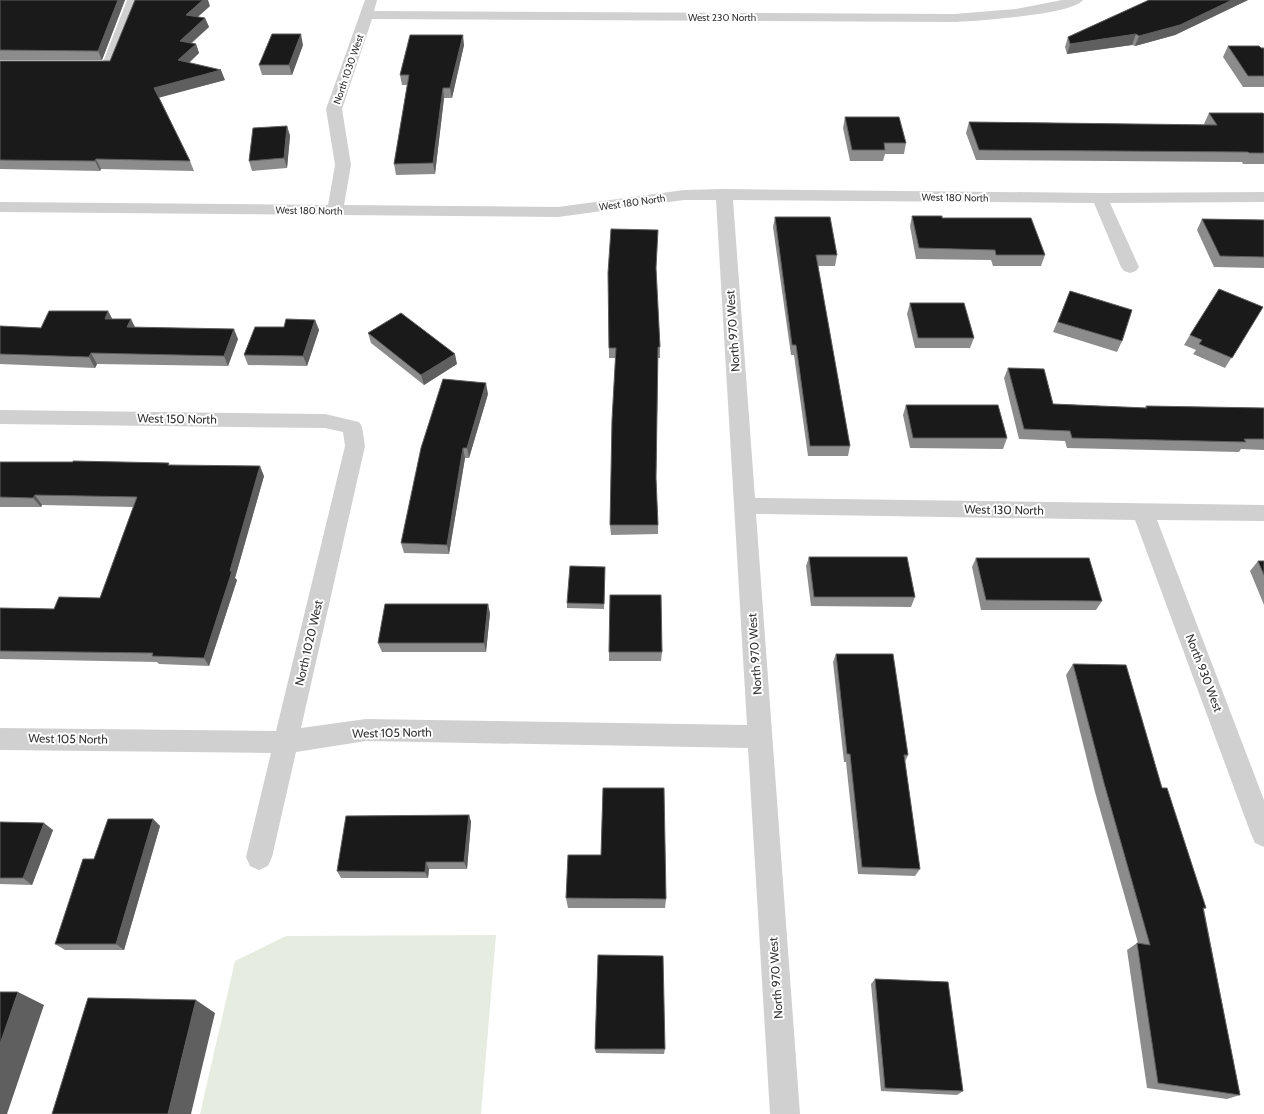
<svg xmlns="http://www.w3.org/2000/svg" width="1264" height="1114" font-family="Cabin,sans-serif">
<rect width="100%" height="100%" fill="#fff"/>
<!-- green -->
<path fill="#e6ecdf" d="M496,935L481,1114H200L235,961L286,936Z"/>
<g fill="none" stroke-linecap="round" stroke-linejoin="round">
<!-- minor -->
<path fill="#d0d0d0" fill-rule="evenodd" d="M127,0H141L113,69H78L76,66L78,63L103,62Z
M365,0H377L374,11L954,14L1016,9L1062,0H1083C1072,15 975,21 954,22L372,19L342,109L351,165L344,205L558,207L684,190L724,189L1100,193L1264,192V202L1110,203L1139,267L1136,271L1130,273L1124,271L1121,267L1094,203L733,200L755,498L1264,505V521L1157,520L1264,800V847L1255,843L1251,834L1135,520L756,514L800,1114H770L748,748L366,741L296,752L272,857L268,866L259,870L250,866L246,857L271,753L0,750V728L276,731L345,446L343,432L325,428L0,424V410L325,414L359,422L362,427L365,446L301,728L366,719L747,725L716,200H684L558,217L0,212V202L328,205L335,165L326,109Z"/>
</g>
<!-- wall -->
<path fill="#8c8c8c" d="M0,0H125L102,60H0Z
M1149,0H1248L1175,35L1135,46L1132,45L1067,54L1065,47L1068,37Z
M210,6L198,17L205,18L209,27L192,43L196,44L199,53L189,63L225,80L159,97L190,161L194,171L101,169L100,171L0,169V61H110Z
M303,45L292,75H262L259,65Z
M464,45L452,98H444L435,174L396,175L394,164L407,85H402L400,75Z
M1228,46L1264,48V87H1243L1223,57Z
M1209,113L1264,114V164H1243L1242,162L976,160L966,133L969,122L1205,125L1204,124Z
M845,117L906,143L904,154H885L883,161H850L843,128Z
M287,126L290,136L287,168L252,171L249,161Z
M912,216L942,218L1045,255L1041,266H993L991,260L916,259L910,226Z
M775,217L837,255L835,266H818L850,446L848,456H808L794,355H791L773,227Z
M1202,219L1264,220V268L1214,267L1197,230Z
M656,270L660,347V358H658L656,478L658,525V534L611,535L610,525L616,358H609L608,273Z
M1070,291L1122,341L1117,352L1053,332Z
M910,303L974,338L970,348H915L907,314Z
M1263,307L1225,368L1193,354L1196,350L1184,345L1190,335Z
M108,311L112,319L135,327L238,339L228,366L97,364L95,368L0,364V326L41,328Z
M315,320L319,330L307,366L248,365L244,355L284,327Z
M368,333L457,364L424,385L371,343Z
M1008,368L1053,404L1145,408L1146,406L1264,408V450L1241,449L1239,452L1067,448L1065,441L1019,439L1004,378Z
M488,394L469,458H465L449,554L404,553L401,543Z
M906,405L1007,438L1003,449L910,448L903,415Z
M0,462L170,465L264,476L235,578L237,580L209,666L159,664L157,662L0,659V608L54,609L100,598L133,507L42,505L41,507H0Z
M809,557L915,597L911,607L811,606L806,566Z
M976,558L1102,601L1096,610H981L972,567Z
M1258,561H1264V605L1250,571Z
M605,572L604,609L567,608V603Z
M490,613L486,652H382L378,643Z
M609,652H662L661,661H609Z
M836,654L908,755L905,762L920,869L915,876L858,874L846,762H844L833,662Z
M1073,664L1162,788L1206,908L1204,909L1240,1095L1227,1099L1147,1088L1127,950L1137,943H1138L1095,792L1066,675Z
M469,815L471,822L467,869H429L428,878H341L337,871Z
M153,819L160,826L124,950H65L55,944L94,859Z
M0,822L53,830L32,885L0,884Z
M566,898L666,899L665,908H568Z
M875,979L963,1091L957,1095L881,1091L871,984Z
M595,1049H665L664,1054L596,1053Z"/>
<!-- shaded-wall -->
<path fill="#5f5f5f" d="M118,0H125L102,60L98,51Z
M203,0H208L210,6L189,24L186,15Z
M1232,0H1248L1175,35L1135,46L1139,36Z
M205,18L209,27L183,50L180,41Z
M301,34L303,45L292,75L289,65Z
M1136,34L1132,45L1067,54L1070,44Z
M463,35L464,45L452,98L450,88Z
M196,44L199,53L181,70L178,60Z
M221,70L225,80L158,98L154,88Z
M443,88L444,98L435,174L433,163Z
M287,126L290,136L287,168L284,158Z
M96,159L101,169L100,171L95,161Z
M108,311L114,322L105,319Z
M131,319L136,329L127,327Z
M315,320L319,330L307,366L303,356Z
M234,329L238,339L228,366L224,356Z
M91,353L97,364L95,368L89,357Z
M455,354L457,364L424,385L421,375Z
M486,383L488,394L469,458L467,448Z
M463,448L465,458L449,554L447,545Z
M260,466L264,476L235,578L237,580L209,666L204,658Z
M35,495L42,505L41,507L33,498Z
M488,604L490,613L486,652L484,643Z
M469,815L471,822L467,869L464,862Z
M153,819L160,826L124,950L116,944Z
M44,823L53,830L32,885L23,878Z
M426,862L429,869L428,878L425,872Z
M18,992L44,1005L7,1114H0V1044Z
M196,1000L215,1013L191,1114H168Z"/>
<!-- building -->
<path fill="#1a1a1a" stroke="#5f5f5f" d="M0,0H118L98,51L0,50Z
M135,0H203L186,15L205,18L180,41L196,44L178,60L221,70L154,88L190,161L96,159L95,161L0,160V61H110Z
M1149,0H1232L1180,25L1139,36L1136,34L1070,44L1068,37Z
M272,34H301L289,65H259Z
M410,35H463L450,88H443L433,163L394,164L409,75H400Z
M1228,46H1259L1261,48H1264V76H1248Z
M1209,113H1263L1264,114V153H1249L1248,152L979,150L969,122L1217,125Z
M845,117H899L906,143H884L885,150H852Z
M287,126L284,158L249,161L253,128Z
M912,216H942V218H1031L1045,255H996L995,250L919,248Z
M775,217H830L837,255H816L850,446H810L796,345H792Z
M1202,219L1264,220V257L1220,256Z
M611,229L658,230L656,268L660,347H658L656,478L658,525H610L612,420L616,348H609L608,273Z
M1219,289L1263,307L1232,358L1199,344L1202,340L1190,335Z
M1070,291L1132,310L1122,341L1058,322Z
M910,303H964L974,338H918Z
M49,311H108L105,319H131L127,327L234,329L224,356L91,353L89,357L0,354V326L41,328Z
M401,313L455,354L421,375L368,333Z
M286,319L315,320L303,356L244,355L255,327H284Z
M1008,368L1044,369L1053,404L1147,408L1146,406L1264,408V439H1244L1246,442L1072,438L1070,431L1024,429Z
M443,379L486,383L467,448H463L447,545L401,543L421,448Z
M906,405H998L1007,438H913Z
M73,461L169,463L168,465L260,466L230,571H232L204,658L152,656L153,653L0,651V608L54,609L59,597L100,598L137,497L35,495L33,498L0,497V462H73Z
M809,557H907L915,597H814Z
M976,558H1089L1102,601L986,600Z
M1258,561H1264V575Z
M570,566L605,567L604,604L567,603Z
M610,595H661L662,652H609Z
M385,604H488L484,643H378Z
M836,654H893L908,755H904L920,869L862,867L850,754H847Z
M1073,664L1126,665L1162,788H1167L1206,908H1203L1240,1095L1158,1083L1137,943L1150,945L1104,783Z
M603,788H664L666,899L566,898L568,855H601Z
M469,815L464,862H426L425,872L337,871L346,816Z
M108,819H153L116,944H55L83,859H94Z
M0,822L44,823L23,878H0Z
M598,955L663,956L665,1049H595Z
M875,979L948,982L963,1091L885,1088Z
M0,992H18L0,1044Z
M88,998L196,1000L168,1114H52Z"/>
<g text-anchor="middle" stroke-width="4" stroke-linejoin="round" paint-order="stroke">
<!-- far-street labels -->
<g font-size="10" fill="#333" stroke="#fff">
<text x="722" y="21">West 230 North</text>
<text transform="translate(348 69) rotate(-71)" y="4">North 1030 West</text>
<text transform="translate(955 197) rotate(1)" y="4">West 180 North</text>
<text transform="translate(632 202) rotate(-8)" y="4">West 180 North</text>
<text transform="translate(309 210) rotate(1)" y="4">West 180 North</text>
</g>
<!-- street labels -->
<g font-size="12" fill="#333" stroke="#fff">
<text transform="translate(733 331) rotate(-94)" y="4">North 970 West</text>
<text transform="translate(177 419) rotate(1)" y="4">West 150 North</text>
<text transform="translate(1004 510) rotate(1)" y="4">West 130 North</text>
<text transform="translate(309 643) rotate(-77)" y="4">North 1020 West</text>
<text transform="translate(755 654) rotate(-94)" y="4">North 970 West</text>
<text transform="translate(1204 673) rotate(69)" y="4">North 930 West</text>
<text transform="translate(392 733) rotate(-1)" y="4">West 105 North</text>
<text transform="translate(68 739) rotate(1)" y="4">West 105 North</text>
<text transform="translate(776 978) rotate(-94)" y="4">North 970 West</text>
</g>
</g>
</svg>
